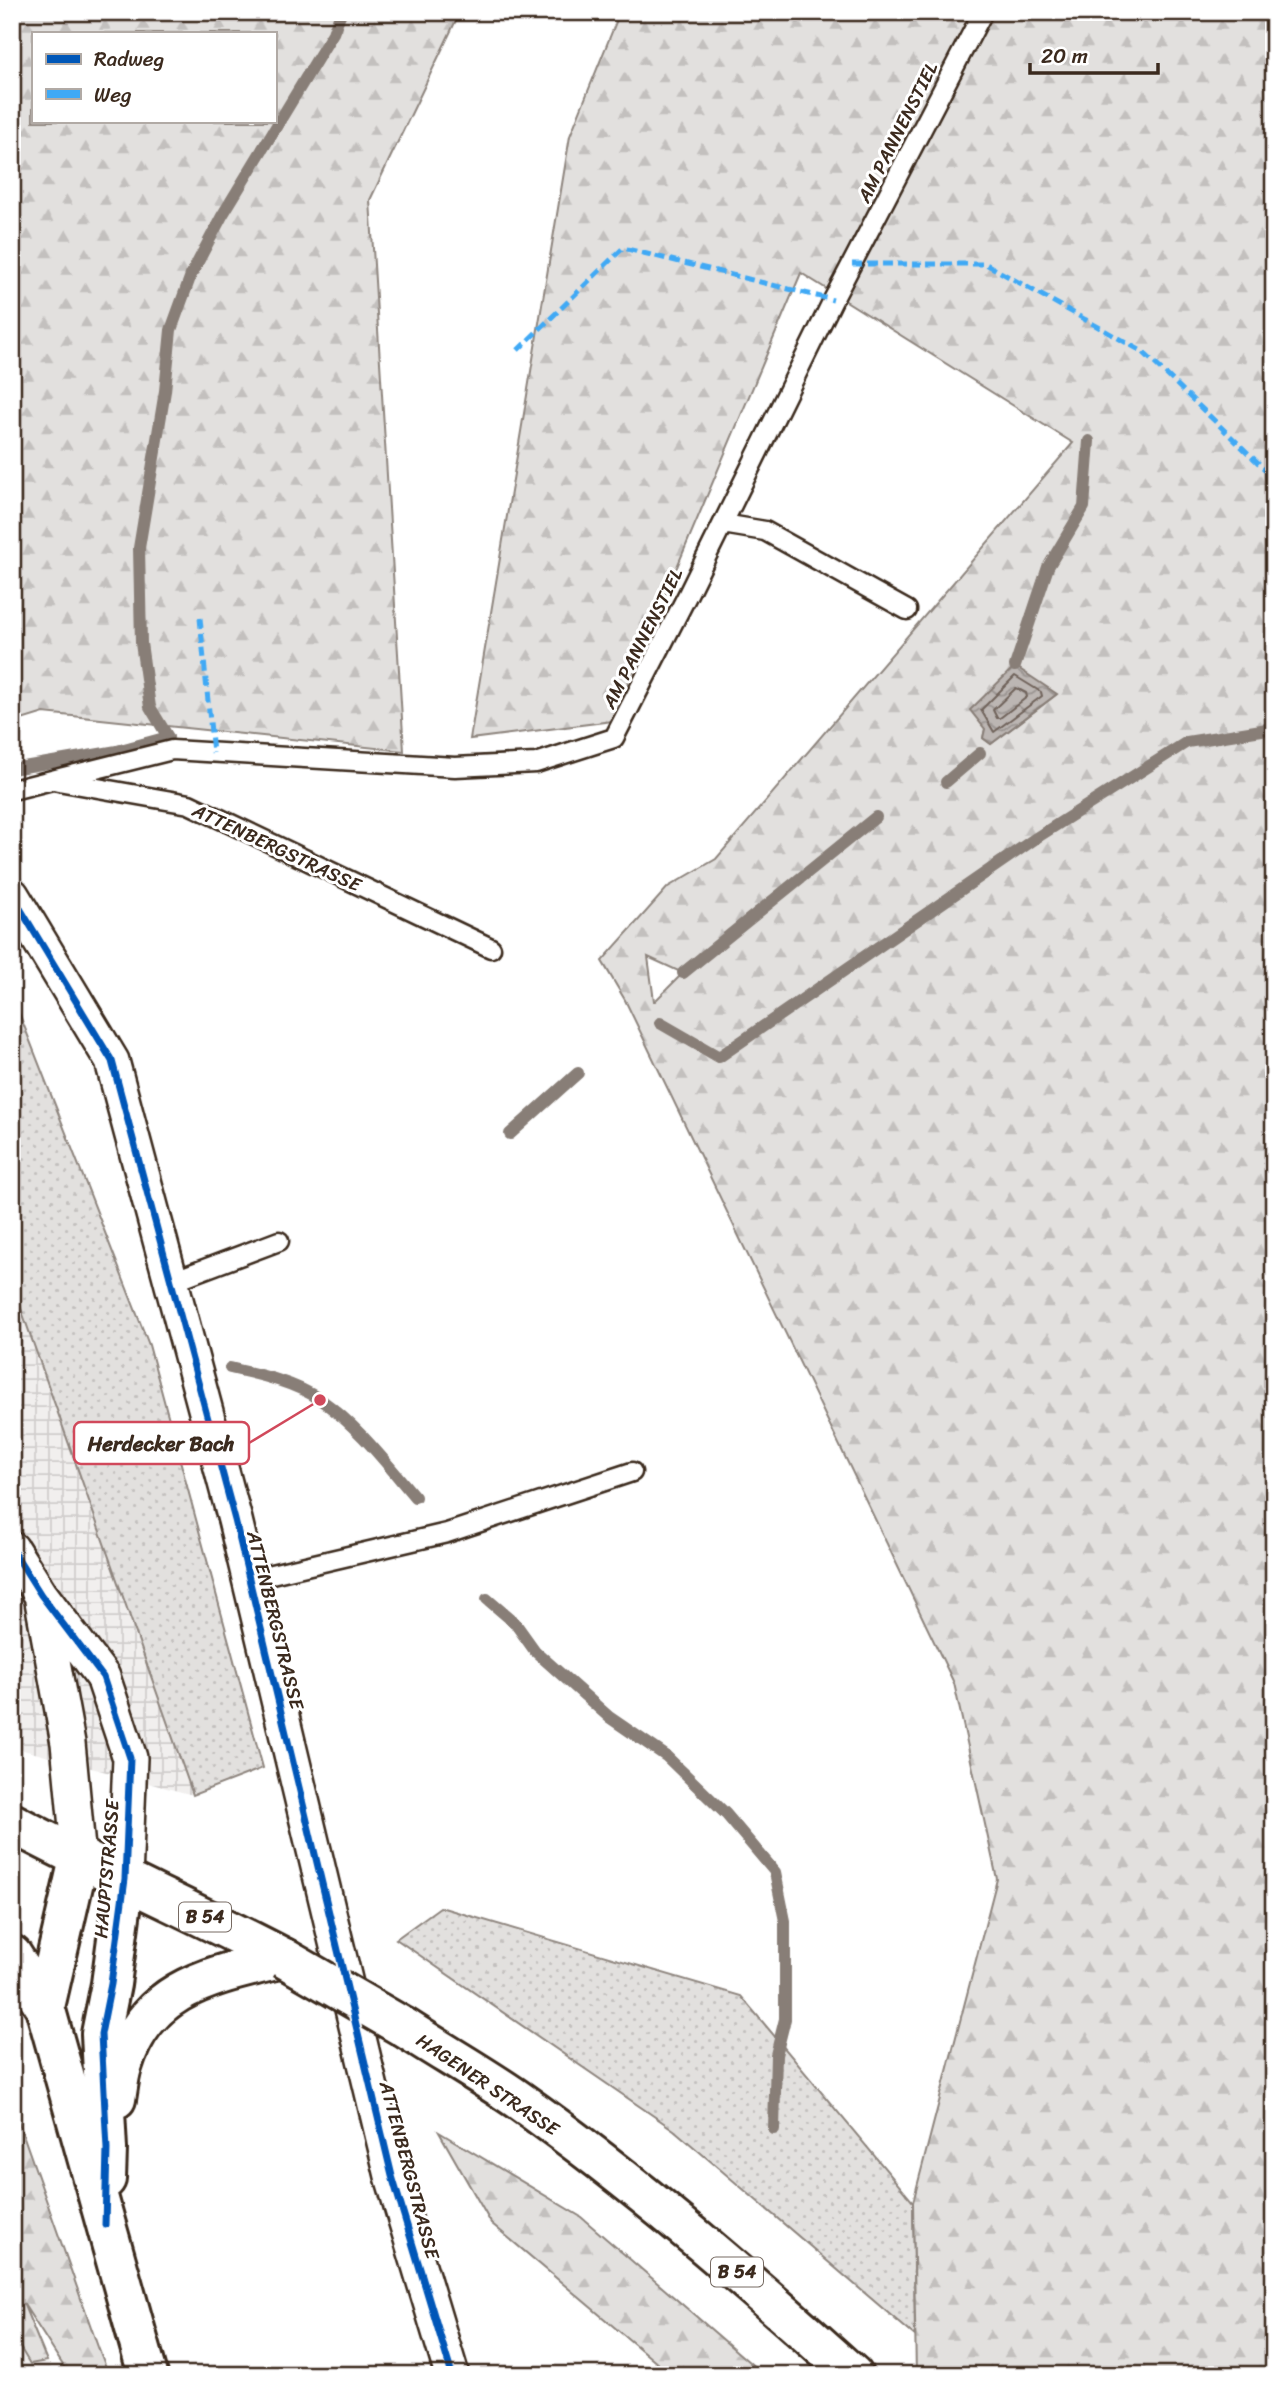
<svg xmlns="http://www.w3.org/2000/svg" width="1286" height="2387" font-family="Sriracha,sans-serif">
<defs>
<pattern id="industrial-grid" width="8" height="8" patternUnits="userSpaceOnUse" patternTransform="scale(1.75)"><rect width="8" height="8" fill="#f1efee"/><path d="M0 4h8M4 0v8" fill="none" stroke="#d0cdcc"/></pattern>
<pattern id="grass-dots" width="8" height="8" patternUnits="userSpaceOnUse" patternTransform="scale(1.75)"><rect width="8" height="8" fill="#e2e0de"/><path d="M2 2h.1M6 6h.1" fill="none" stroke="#c3c0be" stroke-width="1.8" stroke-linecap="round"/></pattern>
<pattern id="forest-firs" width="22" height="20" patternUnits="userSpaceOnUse" patternTransform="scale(1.75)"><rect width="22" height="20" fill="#e2e0de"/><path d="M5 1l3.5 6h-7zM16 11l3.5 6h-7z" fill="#c3c0be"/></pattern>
<pattern id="water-waves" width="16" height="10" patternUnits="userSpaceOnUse" patternTransform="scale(1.75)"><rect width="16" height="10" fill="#bcb6b3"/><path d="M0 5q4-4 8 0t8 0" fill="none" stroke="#9a9491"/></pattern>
</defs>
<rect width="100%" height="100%" fill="#fff"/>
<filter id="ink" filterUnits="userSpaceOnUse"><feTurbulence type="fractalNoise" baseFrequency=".0143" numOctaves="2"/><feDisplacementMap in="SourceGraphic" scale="14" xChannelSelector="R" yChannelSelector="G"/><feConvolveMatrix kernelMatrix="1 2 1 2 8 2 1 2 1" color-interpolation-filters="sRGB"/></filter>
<g filter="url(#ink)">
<!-- built -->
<path fill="#f1efee" d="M12,2334L29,2364L47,2361L55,2375H12Z"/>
<!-- industrial -->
<path fill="url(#industrial-grid)" d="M12,1283L193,1795L12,1747Z"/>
<!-- grass -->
<path fill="url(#grass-dots)" stroke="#8e857e" stroke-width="2" d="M12,995L149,1345L263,1768L193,1795L12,1283Z
M440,1907L741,1996L913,2202L915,2336L674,2130L396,1939Z"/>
<!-- forest -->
<path fill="url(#forest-firs)" stroke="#8e857e" stroke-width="2" fill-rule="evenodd" d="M12,12H460L370,200L404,751L44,713L12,723ZM33,33H275V121H33Z
M620,12H1274V2375H916L913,2202L997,1879L954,1683L625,1000L602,961L668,887L716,859L1073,443L801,273L612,721L470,739L570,136ZM1057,694L991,744L983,738L985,729ZM648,957L683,973L655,1001H654Z
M12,2103L98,2347L109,2375L68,2373L23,2303L47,2361L30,2364L12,2334Z
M439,2132L581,2217L764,2375H671L491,2223Z"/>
<!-- water -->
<path fill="url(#water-waves)" stroke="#887e77" stroke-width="2" d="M1015,666L1057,694L991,744L983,738L985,729L970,710Z"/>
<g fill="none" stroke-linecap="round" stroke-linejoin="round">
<!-- shore -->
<path stroke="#6f625a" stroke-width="2" d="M1015,676L1041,692L1042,696L994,732L981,710Z
M1016,688L1026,693L1027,697L1000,718H997L993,710Z"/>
<!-- stream -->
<path stroke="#887e77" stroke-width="12" d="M1015,666L1048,567L1084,507L1089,441
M12,769L117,751L168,737L150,707L141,643L139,548L165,391L171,330L191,275L222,216L333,33L341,12
M946,782L980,753
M683,973L876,817
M660,1023L719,1057L1036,838L1187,742L1274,728
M510,1134L578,1073
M230,1368C261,1375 294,1382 321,1400C358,1426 386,1463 415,1497
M487,1599L515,1623L535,1651L609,1717L666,1756L726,1814L775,1872L785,1921V2019L776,2055L774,2129"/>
<defs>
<path id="service" d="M723,524L765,531L907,610
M58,781L189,804L491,948
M12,790L172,750L455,767L536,763L614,738L688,594L833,300L983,12
M170,1282L279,1241
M250,1579L447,1533L632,1472"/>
<path id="minor" d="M12,895L112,1061L235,1520L392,2176L452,2375
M12,1549L41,1595L103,1677L130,1758L125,1879
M42,1601L68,1743L79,1859"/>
<path id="tertiary" d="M12,1955L45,2007L148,2375
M45,2007L79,1859
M116,2099C118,2088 119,2077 122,2067C146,1986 212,1976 284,1958
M106,2179L107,2149L101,2034L111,1984L125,1879"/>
<path id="primary" d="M12,1823C102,1871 194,1911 284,1958
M405,2028C442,2052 481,2074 517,2099C636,2183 745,2278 853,2375"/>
</defs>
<!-- service casing -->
<use href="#service" stroke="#3b2a1e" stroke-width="23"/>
<!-- minor casing -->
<use href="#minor" stroke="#3b2a1e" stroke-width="38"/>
<!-- tertiary casing -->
<use href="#tertiary" stroke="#3b2a1e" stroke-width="44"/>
<!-- primary casing -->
<use href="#primary" stroke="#3b2a1e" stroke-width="44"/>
<!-- service -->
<use href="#service" stroke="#fff" stroke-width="18"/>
<!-- minor -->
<use href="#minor" stroke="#fff" stroke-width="33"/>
<!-- tertiary -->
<use href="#tertiary" stroke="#fff" stroke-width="38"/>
<!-- primary -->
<use href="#primary" stroke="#fff" stroke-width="38"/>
<!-- rail -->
<path stroke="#3b2a1e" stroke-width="5" stroke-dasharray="10 5" stroke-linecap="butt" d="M12,2370L15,2375"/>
<defs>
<path id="primary-bridge" d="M284,1958L405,2028"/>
</defs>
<!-- primary-bridge casing -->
<use href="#primary-bridge" stroke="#3b2a1e" stroke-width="44" stroke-linecap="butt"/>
<!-- primary-bridge -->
<use href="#primary-bridge" stroke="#fff" stroke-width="38"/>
<!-- quiet -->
<path stroke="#3fa9f5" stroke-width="5" stroke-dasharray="10 5" stroke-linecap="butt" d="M852,264H986L1143,352L1274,478
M518,350L623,248L833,300
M200,618L213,753"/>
<defs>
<path id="cycleway" d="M12,895L112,1061L235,1520L392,2176L452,2375
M12,1549L41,1595L103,1677L130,1758L125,1879L111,1984L101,2034L107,2149L105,2225"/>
</defs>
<!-- cycleway casing -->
<use href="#cycleway" stroke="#fff" stroke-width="11"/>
<!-- cycleway -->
<use href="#cycleway" stroke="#0057b8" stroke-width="7"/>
</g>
</g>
<g text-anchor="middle" stroke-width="6" stroke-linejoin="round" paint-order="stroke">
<!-- shield labels -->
<g fill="#fff" stroke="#766a62" stroke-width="2">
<rect x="179" y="1902.5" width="52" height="29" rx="5"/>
<rect x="711" y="2257.5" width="52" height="29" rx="5"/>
</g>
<g font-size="18" font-weight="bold" fill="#3b2a1e">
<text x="205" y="1923">B 54</text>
<text x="737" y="2278">B 54</text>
</g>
<!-- street labels -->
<g font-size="19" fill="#3b2a1e" stroke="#fff">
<text transform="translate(897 132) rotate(-63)" y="7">AM PANNENSTIEL</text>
<text transform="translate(642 638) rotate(-63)" y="7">AM PANNENSTIEL</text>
<text transform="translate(277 847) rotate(25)" y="7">ATTENBERGSTRASSE</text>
<text transform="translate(276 1620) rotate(76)" y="7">ATTENBERGSTRASSE</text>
<text transform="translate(106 1869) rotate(-85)" y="7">HAUPTSTRASSE</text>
<text transform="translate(488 2084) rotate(34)" y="7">HAGENER STRASSE</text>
<text transform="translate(410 2170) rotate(75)" y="7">ATTENBERGSTRASSE</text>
</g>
</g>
<!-- callouts -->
<path fill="none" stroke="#d1495b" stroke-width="2.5" d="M320 1400L249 1443"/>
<circle fill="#d1495b" stroke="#fff" stroke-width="2.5" cx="320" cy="1400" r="7"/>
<rect fill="#fff" stroke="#d1495b" stroke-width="2.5" x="74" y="1422" width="175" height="42" rx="7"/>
<g font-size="21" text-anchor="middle" font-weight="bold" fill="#3b2a1e">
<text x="161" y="1451">Herdecker Bach</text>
</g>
<!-- margin -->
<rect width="1286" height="2387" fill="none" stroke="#fff" stroke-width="42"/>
<rect x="21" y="21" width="1244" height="2345" fill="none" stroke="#3b2a1e" stroke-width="2.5" filter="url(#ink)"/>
<!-- legend -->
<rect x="32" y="32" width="245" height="91" fill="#ffffff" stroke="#b1aaa5" stroke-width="2"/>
<rect x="46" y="54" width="35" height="10" fill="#0057b8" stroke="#b1aaa5" stroke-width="2"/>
<text x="94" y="66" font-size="21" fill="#3b2a1e">Radweg</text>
<rect x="46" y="89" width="35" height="10" fill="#3fa9f5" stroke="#b1aaa5" stroke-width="2"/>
<text x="94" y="102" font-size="21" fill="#3b2a1e">Weg</text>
<!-- scale -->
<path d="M1030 63v10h128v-10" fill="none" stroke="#3b2a1e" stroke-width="3.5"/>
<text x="1041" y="63" font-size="21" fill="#3b2a1e" stroke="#ffffff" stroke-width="5" paint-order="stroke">20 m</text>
</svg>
